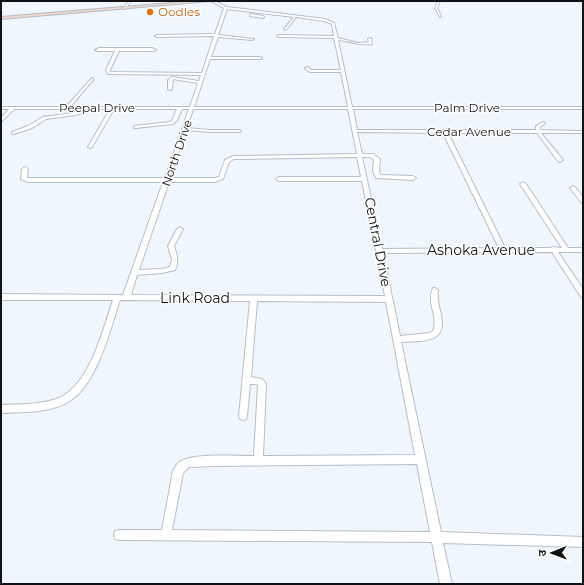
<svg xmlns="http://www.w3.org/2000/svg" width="584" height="585" font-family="Montserrat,'Noto Sans Devanagari',sans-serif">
<rect width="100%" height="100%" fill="#f0f6fe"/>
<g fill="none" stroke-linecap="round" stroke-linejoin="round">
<defs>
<path id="minor" d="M129,1H131L125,9H123Z
M211,1H214L227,7L325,19L334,23L338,38L358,43L369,42L368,39L371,38L372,44C360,46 350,41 338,40L352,107H583V109H353L357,130H536V126L543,122L545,123L540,127V130L583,131V133H541L563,160L560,162L558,161L537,133H448L505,248H550L553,247L562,248L520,184L523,182L526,184L568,248H583V252H558L583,289V298L581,297L552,252L383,253L400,336L430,333L433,331C439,317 426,303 433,288H435L438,290C437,299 439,306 441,315C447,345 422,340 401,342L441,532L583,537V547L443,543L452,584H440L432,542L119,540L115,539L114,535L115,531L119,530H162L173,471C175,467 177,463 181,461C195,453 236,456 254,456L258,385L257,384H250L247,416L246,419L243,420L240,419L239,416L250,301L120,300C110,330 98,382 70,401C51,413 23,412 1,413V405C20,404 41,405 59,398C90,385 103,329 113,300H1V294L123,295L163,182H28L21,179L22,169L25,167L28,169L27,178H165L189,109H182L177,120L173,124L136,128H134V126L170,122L173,119L177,109H114L92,147L90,148L88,147L110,109H84L82,113L75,115L46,119L32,128L14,134H12V132L28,126L43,117L73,113L78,111L80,109H14L1,122V118L9,109H1V107H66L92,78H93V80L70,107H190L198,83L173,79L172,89L170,90L168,89V80L172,77L199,81L201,75L109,74H108L106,70L115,51H97L95,50L99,48H152L156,50L154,51H119L110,70V72L202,73L214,36L157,37L155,36L157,35L215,34L224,8ZM227,9L294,17L284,29L286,30L296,17L324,21L332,24L334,36L279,35L277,36L279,37L334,38L341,70H311L308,67L305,68L310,72H341L348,107H194L210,59H260L262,58L260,57H211L218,37L252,40L254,39L218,35ZM193,109H348L357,154L233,156L225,160L219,177L215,178H170L186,130L210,132H239L241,131L239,130H210L187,128ZM357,132L443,133L499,248L382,249L362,157H370L374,160L373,171L376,178L413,180L416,178L413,176L380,175L379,171L380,159L373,154H362ZM357,157L361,177H279L276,179L279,181H362L385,296L131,295L137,275L162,273L175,270C179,261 177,255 174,246L183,229L180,227L177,229L168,246L172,259L170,267L162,269L139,270L169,182H215L223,179L229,162L234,159ZM257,301L386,302L415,455L263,456L266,384L262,379L251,377ZM417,464L430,532L172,530L183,473L189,467L213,466Z
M438,1H440L437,8L441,16L440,17L435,8Z
M251,14L263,16L264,17L263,18L250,16Z
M573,186L575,187L583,197V203L581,202L570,188Z"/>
<path id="secondary" d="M195,1H211L1,19V17Z"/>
</defs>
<!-- minor casing -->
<use href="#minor" stroke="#b7bdc8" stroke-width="2"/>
<!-- secondary casing -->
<use href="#secondary" stroke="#b7bdc8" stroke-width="2"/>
<!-- minor -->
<use href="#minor" fill="#fff" fill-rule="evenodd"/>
<!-- secondary -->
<use href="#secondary" fill="#ebd8cb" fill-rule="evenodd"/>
</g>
<!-- markers -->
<circle fill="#e8710a" stroke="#fff" stroke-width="1.5" cx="150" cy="12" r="4"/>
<g text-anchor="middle" stroke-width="3" stroke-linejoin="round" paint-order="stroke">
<!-- far-food labels -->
<g font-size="12" fill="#c56008" stroke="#fff" text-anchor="start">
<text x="158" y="16">Oodles</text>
</g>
<!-- far-street labels -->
<g font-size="12" fill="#101215" stroke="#fff">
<text x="97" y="112">Peepal Drive</text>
<text x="467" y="112">Palm Drive</text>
<text x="469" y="136">Cedar Avenue</text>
<text transform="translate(177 153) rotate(-71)" y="4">North Drive</text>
</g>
<!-- street labels -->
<g font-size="14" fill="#101215" stroke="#fff">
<text transform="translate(378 242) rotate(79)" y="5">Central Drive</text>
<text x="481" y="255">Ashoka Avenue</text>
<text x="195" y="303">Link Road</text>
</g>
</g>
<!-- border -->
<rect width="584" height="585" fill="none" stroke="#101215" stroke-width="4"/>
<!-- north arrow -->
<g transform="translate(552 553) rotate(269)" stroke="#ffffff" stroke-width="3" paint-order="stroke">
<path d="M0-3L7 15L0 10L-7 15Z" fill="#101215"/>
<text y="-6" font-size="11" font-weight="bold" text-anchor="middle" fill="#101215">उ</text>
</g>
</svg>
